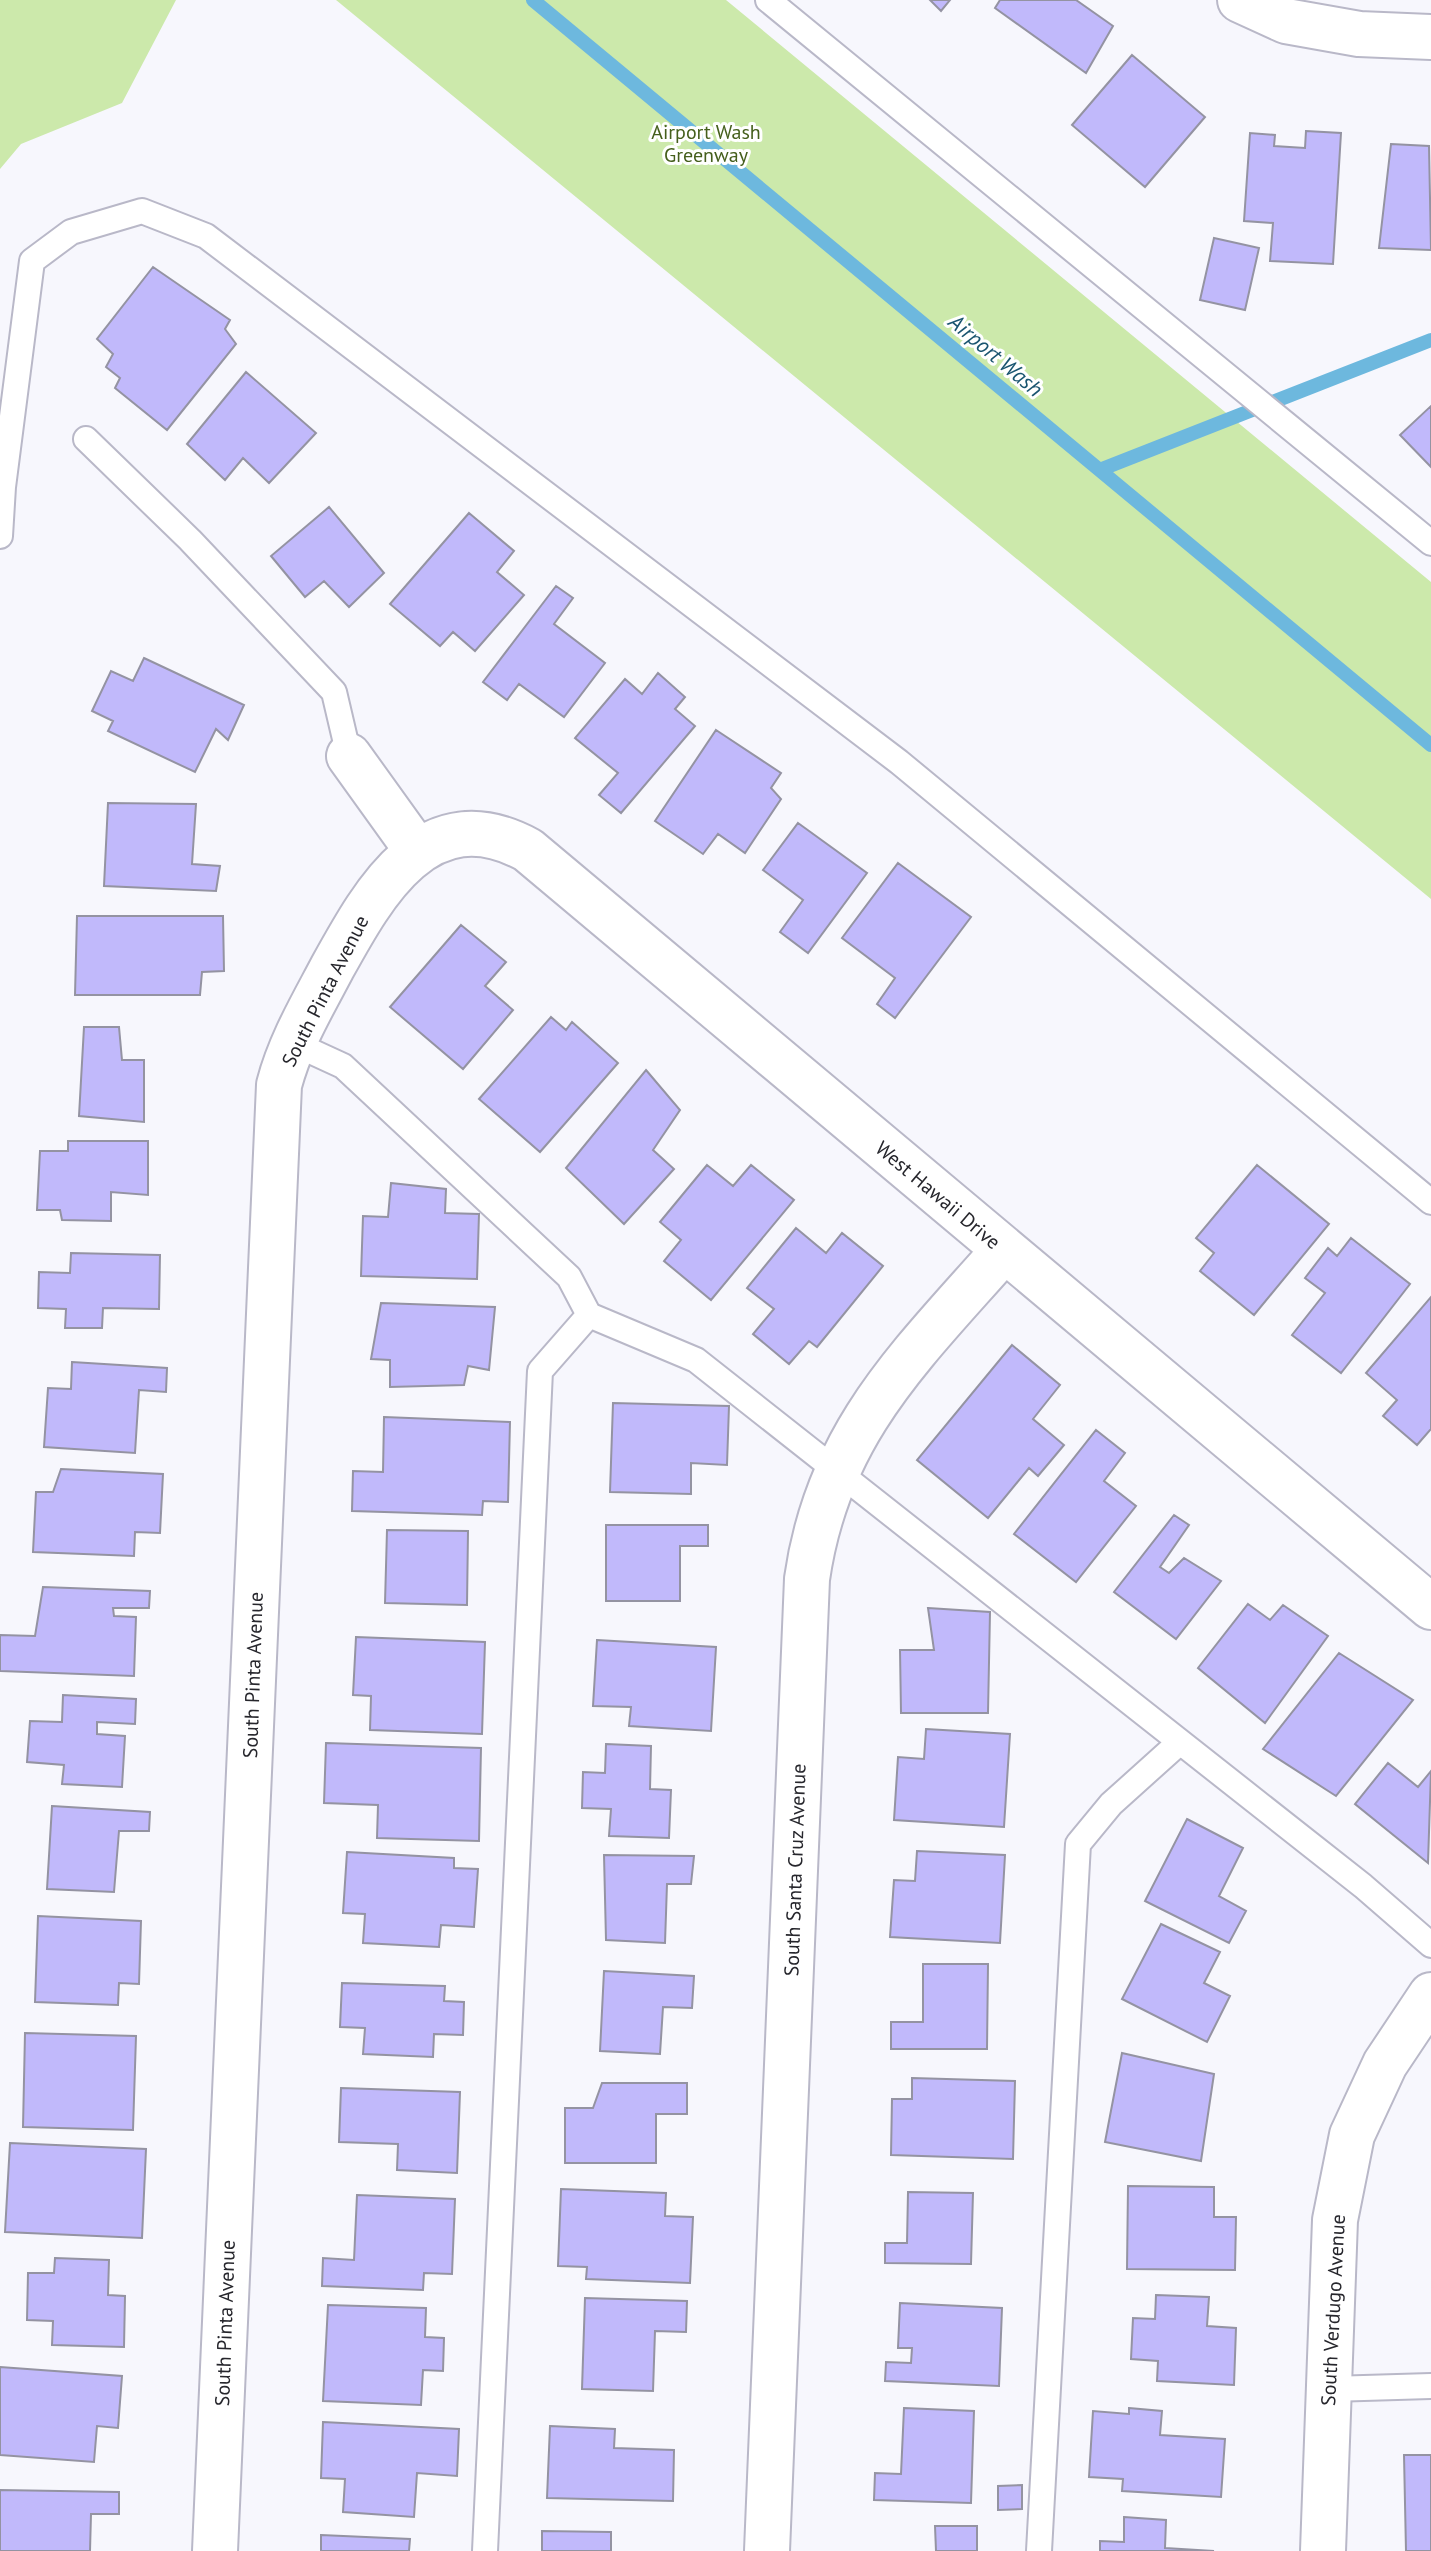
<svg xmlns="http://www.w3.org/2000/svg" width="1431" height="2551" font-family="'PT Sans',sans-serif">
<rect width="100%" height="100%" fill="#f7f7fd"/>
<!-- green -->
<path fill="#cce9ab" d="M0,0H176L122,103L21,144L0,169Z
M336,0H726L1431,582V899Z"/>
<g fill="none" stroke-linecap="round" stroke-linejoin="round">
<!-- stream -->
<path stroke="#6db8de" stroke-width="14" d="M533,0L1431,745
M1102,469L1431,340"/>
</g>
<!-- building -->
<path fill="#c1b9fb" stroke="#9493a2" stroke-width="2" d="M930,0H950L941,11Z
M1000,0H1076L1113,26L1086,73L995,8Z
M1132,55L1205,117L1145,187L1072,125Z
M1306,131L1341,133L1333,264L1270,261L1273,223L1244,221L1250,133L1275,135L1274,146L1305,148Z
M1391,144L1429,146L1431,250L1379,248Z
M1214,238L1259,248L1245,310L1200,300Z
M153,267L230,320L225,329L236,344L167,430L115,388L120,378L106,367L113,354L97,339Z
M246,372L316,433L269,483L243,458L225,480L187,444Z
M1431,406V467L1400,435Z
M329,507L384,573L349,607L324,581L305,597L271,556Z
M469,513L514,551L497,572L524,595L475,651L453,632L440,646L390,604Z
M556,586L573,598L554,624L605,663L564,717L519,684L507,700L483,682Z
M144,658L244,705L228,740L216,729L195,772L108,731L113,721L92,711L111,671L133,681Z
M658,673L685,697L675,709L695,726L621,813L599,795L618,773L575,738L625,679L642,694Z
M716,730L781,773L771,788L781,799L745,853L718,834L703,854L655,821Z
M108,803L196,804L192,864L220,866L216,891L104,886Z
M798,823L867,873L808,953L780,932L803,900L763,870Z
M898,863L971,917L895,1018L877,1004L895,978L842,938Z
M77,916H223L224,971L202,972L200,995H75Z
M461,925L506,962L485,986L513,1010L463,1069L390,1007Z
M551,1017L566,1030L572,1022L618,1063L540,1152L479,1099Z
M84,1027H119L122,1060H144V1122L79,1116Z
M646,1070L680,1110L653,1150L674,1169L624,1224L566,1168Z
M68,1141H148V1195L111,1192V1221L62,1220L60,1210H37L40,1151H68Z
M707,1165L733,1186L751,1165L794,1200L711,1300L664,1261L681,1240L660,1222Z
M1257,1165L1329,1224L1254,1315L1200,1271L1214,1253L1196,1238Z
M391,1183L446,1189L445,1213L479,1214L477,1279L361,1276L363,1216L388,1217Z
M796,1228L826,1253L842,1233L883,1266L817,1347L809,1341L789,1364L753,1334L774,1309L747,1288Z
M1351,1238L1410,1284L1341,1373L1292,1335L1325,1293L1305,1278L1328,1248L1337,1256Z
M71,1253L160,1255L159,1309L103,1308L102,1328H65L66,1309L38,1308L39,1272L70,1273Z
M1431,1297V1429L1417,1445L1383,1416L1397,1400L1366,1373Z
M381,1303L495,1307L489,1370L468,1366L464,1385L390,1387V1360L371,1359Z
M1012,1345L1060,1385L1033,1419L1064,1445L1038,1476L1029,1468L988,1518L917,1460Z
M72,1362L167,1368L166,1392L139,1390L135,1453L44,1447L48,1388L71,1389Z
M613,1403L729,1406L727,1465L691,1463V1494L610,1492Z
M384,1417L510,1422L508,1502L483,1501L482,1515L352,1511L353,1471L383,1472Z
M1096,1430L1125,1453L1104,1481L1136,1506L1076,1582L1014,1534Z
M61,1469L163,1474L160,1533L135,1532L134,1556L33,1552L36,1492H53Z
M1174,1515L1189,1525L1160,1567L1169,1573L1184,1558L1221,1581L1176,1639L1114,1592Z
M606,1525H708V1546H680V1601H606Z
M387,1530L468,1531L467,1605L385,1603Z
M43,1587L150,1591L149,1608H113L114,1616L136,1617L134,1676L0,1671V1635L35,1636Z
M1248,1604L1270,1620L1283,1605L1328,1636L1265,1723L1198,1668Z
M928,1608L990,1612L988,1713H901L900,1650H934Z
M356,1637L485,1642L482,1734L370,1730L371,1696L353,1695Z
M597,1640L716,1647L711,1731L629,1726L631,1707L593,1706Z
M1339,1653L1413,1700L1336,1796L1263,1749Z
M63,1695L136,1699L135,1724L97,1722V1734L125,1736L122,1787L62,1784L64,1765L27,1762L30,1721L62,1722Z
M926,1729L1010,1734L1004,1827L894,1820L898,1757L924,1759Z
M326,1743L481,1748L479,1841L377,1838L378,1805L324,1803Z
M606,1744L651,1746L650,1789L671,1790L669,1838L609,1836L611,1809L582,1808L583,1772L605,1773Z
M1388,1763L1418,1787L1431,1771L1428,1863L1355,1804Z
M52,1806L150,1812L149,1831H119L114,1892L47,1889Z
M1187,1819L1243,1848L1219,1896L1246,1911L1229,1943L1145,1901Z
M917,1851L1005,1855L1000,1943L890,1937L894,1880L915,1881Z
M347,1852L454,1858V1868L478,1869L474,1927L441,1925L439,1947L363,1943L365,1914L343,1913Z
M604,1855L694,1856L691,1884H667L665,1943L606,1940Z
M38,1916L141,1921L139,1984L119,1983L118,2005L35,2002Z
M1161,1924L1220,1952L1204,1983L1230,1996L1207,2042L1122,1999Z
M923,1964H988L987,2049H891V2022H923Z
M604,1971L694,1976L692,2008L663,2007L660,2054L600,2051Z
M342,1983L445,1986L444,2001L464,2002L463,2035L434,2034L433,2057L363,2054L365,2028L340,2027Z
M25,2033L136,2036L133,2130L23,2127Z
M1122,2053L1214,2074L1201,2161L1105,2142Z
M912,2078L1015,2081L1013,2159L891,2155L892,2099H912Z
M602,2083H687V2114H656V2163H565V2108H593Z
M341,2088L460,2092L457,2173L397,2170L398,2144L339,2142Z
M10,2143L146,2149L142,2238L5,2232Z
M1128,2186L1214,2187V2217H1236L1235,2270L1127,2269Z
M561,2189L666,2193L665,2216L693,2217L690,2283L586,2279L587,2267L558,2266Z
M908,2192L973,2193L971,2264L885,2263V2243H907Z
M357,2195L455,2199L452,2274L424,2273L423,2290L322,2286L323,2258L354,2260Z
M55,2258L109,2260L108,2295L125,2296L124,2347L52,2345L53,2321L27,2320L28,2273H54Z
M1156,2295L1209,2297L1207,2326L1236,2328L1234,2385L1157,2381L1158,2361L1131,2359L1133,2318L1155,2319Z
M585,2298L687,2301L686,2332L655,2331L653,2391L582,2389Z
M900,2303L1002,2308L999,2386L885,2381L886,2362L911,2363L912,2348H898Z
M328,2305L426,2308L425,2337L444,2338L443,2371L423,2370L421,2405L323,2401Z
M0,2367L122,2376L118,2428L97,2426L94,2462L0,2455Z
M904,2408L974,2411L971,2503L874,2500L875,2473L901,2474Z
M1129,2408L1162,2411L1160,2435L1225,2439L1221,2497L1122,2491L1123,2479L1089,2477L1093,2411L1129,2414Z
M323,2422L459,2429L457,2476L417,2473L414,2517L343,2512L345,2479L321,2478Z
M550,2426L615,2429L614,2448L674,2450L673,2501L547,2498Z
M1404,2455H1431V2551H1406Z
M1022,2485V2509L998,2510V2486Z
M0,2490L119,2492V2514H91L90,2551H0Z
M1124,2517L1166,2520L1165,2548L1214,2551H1100V2541L1124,2542Z
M935,2526H977V2551H936Z
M542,2531L611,2532V2551H542Z
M321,2535L410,2539L409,2551H321Z"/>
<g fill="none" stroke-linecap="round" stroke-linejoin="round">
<defs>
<path id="lane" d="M768,0L1431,543
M86,439L190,540L334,692L349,756
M0,536L3,487L32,261L71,232L142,211L206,236L899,762L1431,1202
M293,1043L343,1066L569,1277L589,1315L540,1371L485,2551
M589,1315L696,1360L1363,1886L1431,1945
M1330,2389L1431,2386
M1039,2551L1078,1844L1111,1804L1180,1742"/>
<path id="street" d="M1240,0L1286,21L1359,34L1431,37
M349,756L418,852
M215,2551L279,1085C290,1043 312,1006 332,968C374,892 427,795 528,850L1431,1607
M767,2551L807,1579C828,1432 911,1356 1004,1250
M1323,2551L1335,2220L1352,2135L1385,2064L1431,1995"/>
</defs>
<!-- lane casing -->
<use href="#lane" stroke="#b9b8c8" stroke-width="28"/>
<!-- street casing -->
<use href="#street" stroke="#b9b8c8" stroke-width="48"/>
<!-- lane -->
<use href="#lane" stroke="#fff" stroke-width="24"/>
<!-- street -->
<use href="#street" stroke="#fff" stroke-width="44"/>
</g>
<g text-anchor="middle" stroke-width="6" stroke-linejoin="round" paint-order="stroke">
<!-- park labels -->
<g font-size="20" fill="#455f1c" stroke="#fff">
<text x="706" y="139">Airport Wash<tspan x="706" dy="23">Greenway</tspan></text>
</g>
<!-- street labels -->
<g font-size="20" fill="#26262c" stroke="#fff">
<text transform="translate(325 991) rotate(-63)" y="7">South Pinta Avenue</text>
<text transform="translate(938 1195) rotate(40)" y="7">West Hawaii Drive</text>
<text transform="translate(253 1675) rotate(-88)" y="7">South Pinta Avenue</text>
<text transform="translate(795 1870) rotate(-88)" y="7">South Santa Cruz Avenue</text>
<text transform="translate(1333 2310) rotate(-87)" y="7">South Verdugo Avenue</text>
<text transform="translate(225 2323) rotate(-88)" y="7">South Pinta Avenue</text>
</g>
<!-- water labels -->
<g font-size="22" font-style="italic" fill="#1a5570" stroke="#fff">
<text transform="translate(996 355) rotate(40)" y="8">Airport Wash</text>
</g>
</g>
</svg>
